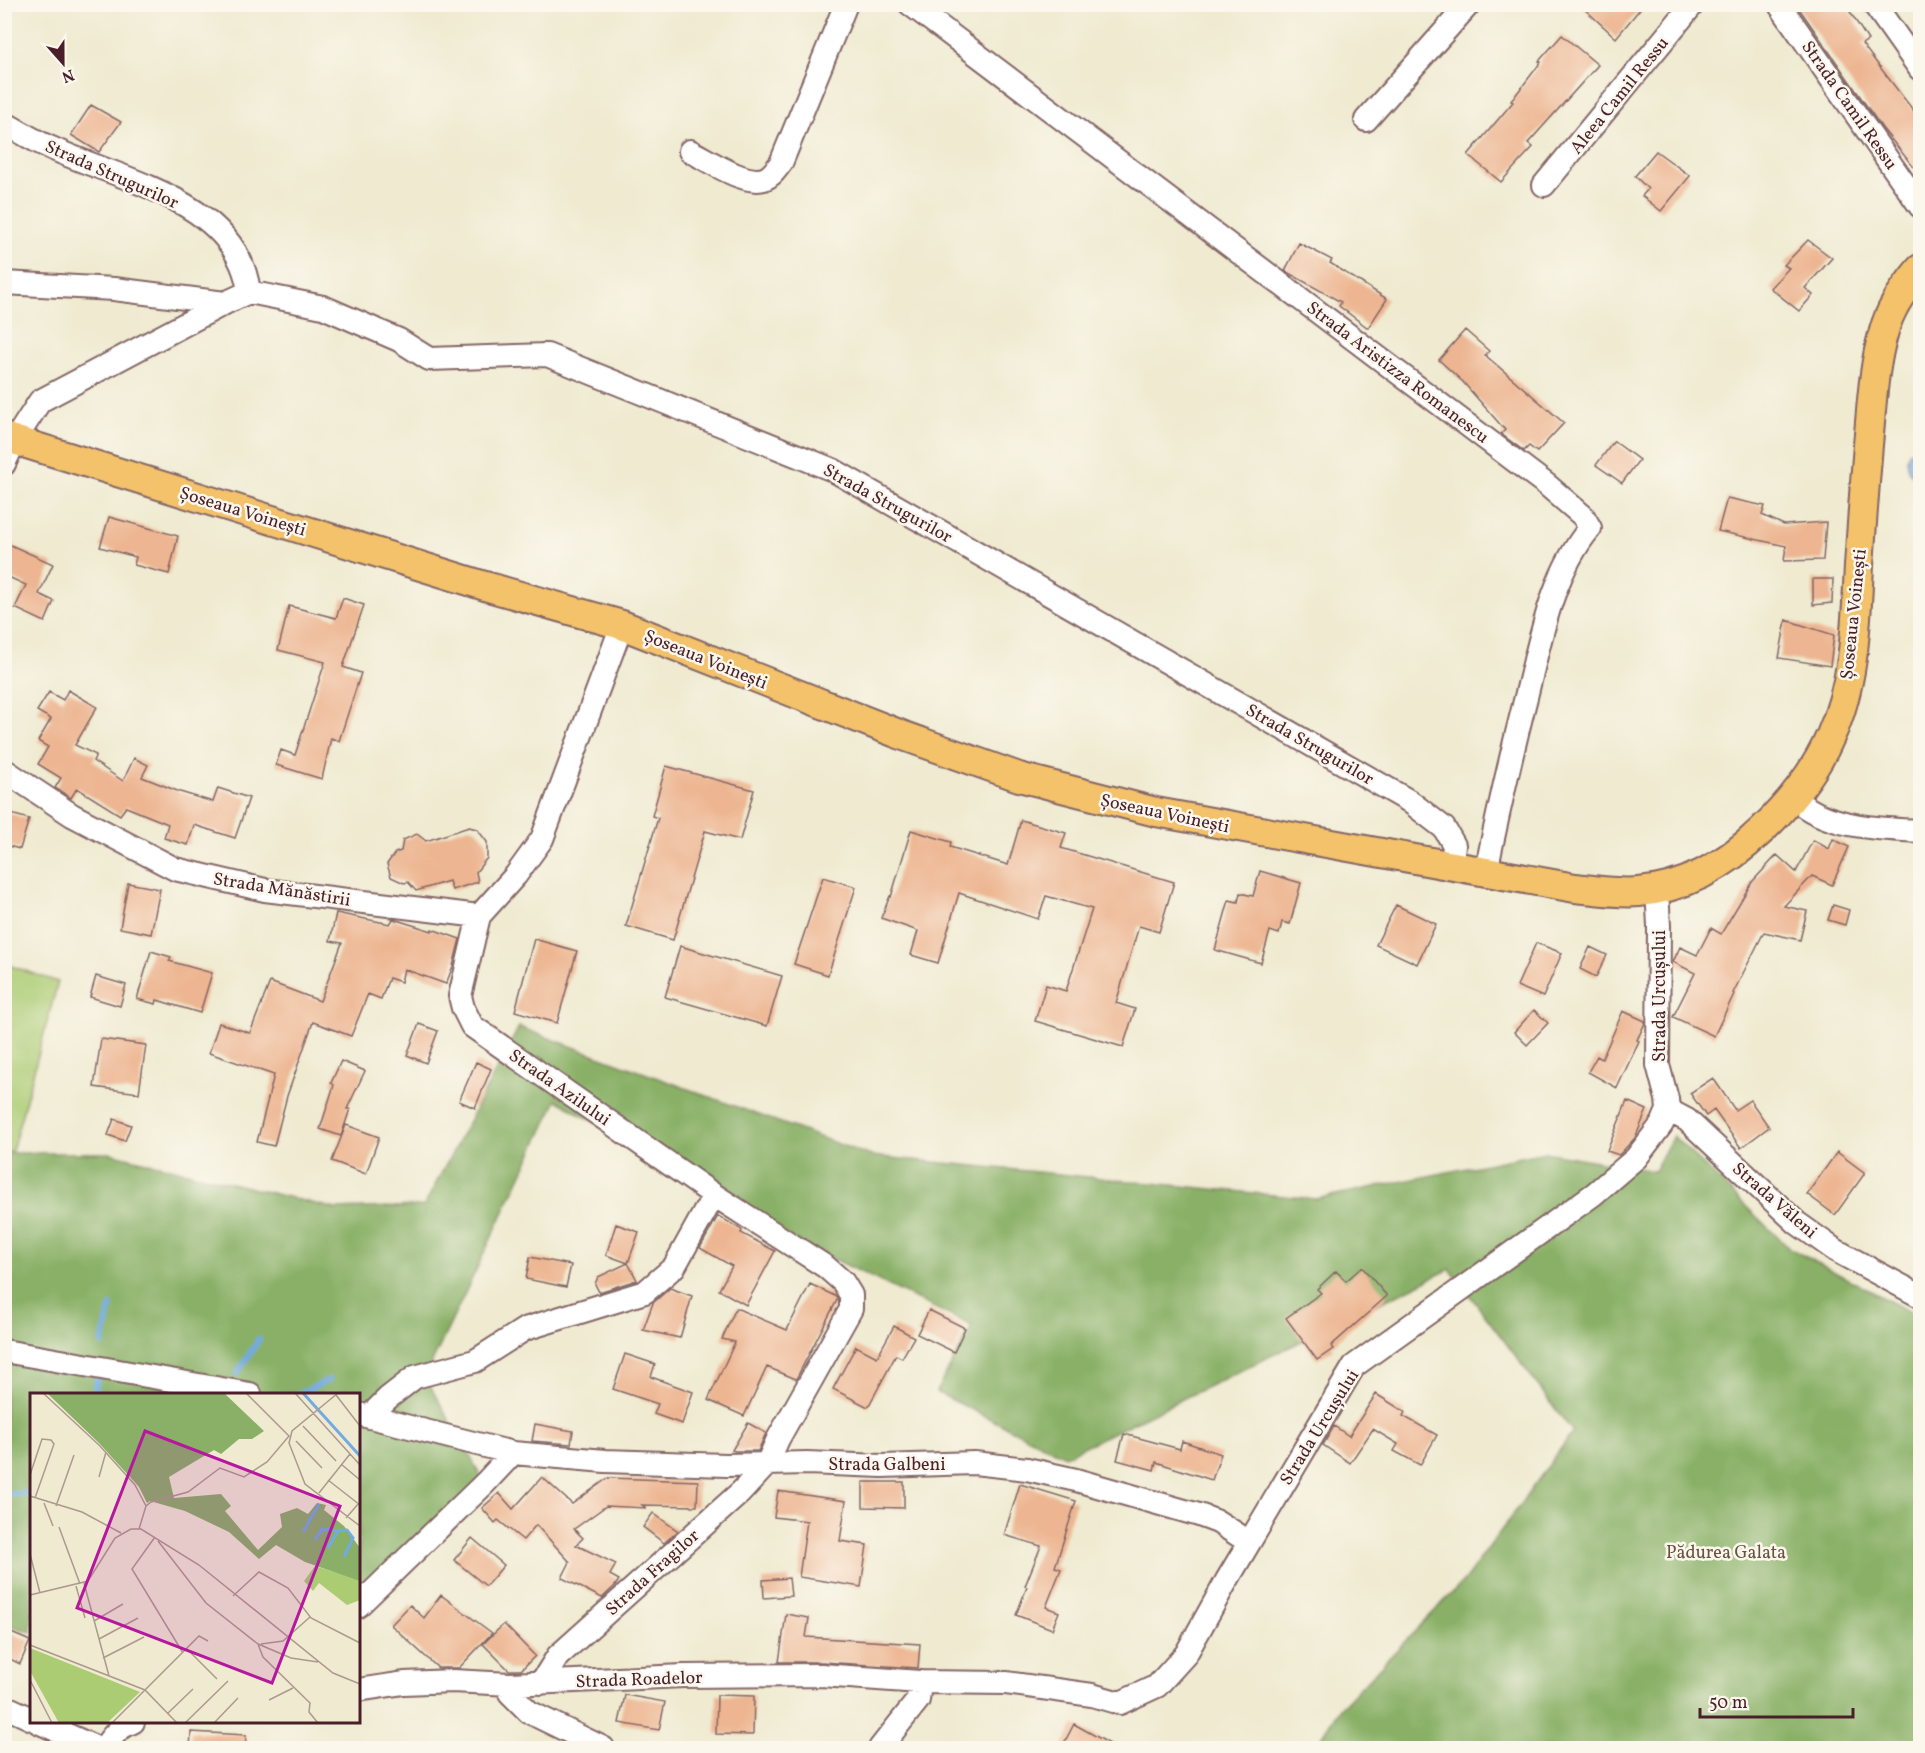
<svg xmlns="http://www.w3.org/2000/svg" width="1925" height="1753" font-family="Vollkorn,serif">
<rect width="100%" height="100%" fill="#fbf7ec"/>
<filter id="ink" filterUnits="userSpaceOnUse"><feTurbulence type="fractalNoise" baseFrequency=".0167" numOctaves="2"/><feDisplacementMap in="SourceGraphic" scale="12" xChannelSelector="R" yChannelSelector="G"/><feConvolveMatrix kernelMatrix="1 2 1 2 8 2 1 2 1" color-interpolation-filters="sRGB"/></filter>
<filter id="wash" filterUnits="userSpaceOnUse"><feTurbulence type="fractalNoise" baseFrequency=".008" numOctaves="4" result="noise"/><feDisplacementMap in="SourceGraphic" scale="24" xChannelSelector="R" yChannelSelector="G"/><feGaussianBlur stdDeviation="1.35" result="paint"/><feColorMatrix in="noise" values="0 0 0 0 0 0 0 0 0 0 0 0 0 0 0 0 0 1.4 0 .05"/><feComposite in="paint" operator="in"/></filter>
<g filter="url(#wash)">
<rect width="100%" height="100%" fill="#efead0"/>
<!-- green -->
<path fill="#accc74" stroke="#7b7650" stroke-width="1.5" d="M5,964L58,982L12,1151H5Z"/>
<!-- forest -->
<path fill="#89b066" stroke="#6a6848" stroke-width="1.5" d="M519,1027L871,1156L1316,1199L1545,1152L1654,1171L1673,1136L1789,1248L1920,1317V1748H1314L1340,1708L1465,1580L1573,1432L1450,1269L1065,1456L936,1392L972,1326L811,1248L738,1209L557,1100L425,1377L485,1483L359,1595L358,1394H32L31,1632L5,1624L4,1153H110L336,1209L424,1206Z"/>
<!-- water -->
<path fill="#72abe1" stroke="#5e6586" stroke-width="1.5" d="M1920,446V479C1907,474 1904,464 1909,452Z"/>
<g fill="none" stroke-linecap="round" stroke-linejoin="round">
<!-- stream -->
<path stroke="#72abe1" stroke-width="6" d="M102,1344L111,1306
M237,1374L259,1339
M94,1394L97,1379
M299,1394L329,1380
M4,1498L13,1494L32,1493"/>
</g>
<g id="blocks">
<!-- building -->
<path fill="#edb591" d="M1579,4H1644L1616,38Z
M1796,4H1845L1868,40L1862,44L1920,119V175L1882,128Z
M1562,35L1598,65L1528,143L1533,147L1501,182L1468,155L1513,102L1511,101L1541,62L1539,61Z
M91,105L121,122L99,152L71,135Z
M1656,151L1690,176L1661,211L1642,196L1648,189L1635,176Z
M1808,240L1832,258L1805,288L1813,295L1799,311L1770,288L1789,268L1784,265Z
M1299,243L1332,260L1330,263L1387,299L1368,328L1339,306L1341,302L1285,271Z
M1465,330L1489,351L1485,355L1564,423L1537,452L1529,446L1524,451L1501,434L1505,430L1463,382L1439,360Z
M1614,441L1639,460L1622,483L1596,465Z
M1727,498L1765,506L1762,515L1784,525L1826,522L1823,560L1784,561L1786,546L1718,531Z
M109,517L178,536L169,574L134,565L136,557L100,547Z
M4,542L53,564L39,594L54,601L45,622L15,608L26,585L4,575Z
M1813,579H1833L1832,603L1813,605Z
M343,598L364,605L343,667L361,673L339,741L331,738L322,779L276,765L281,750L295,755L325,662L278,650L289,606L336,618Z
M1786,620L1834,635L1830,666L1779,658Z
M68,690L97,707L75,745L96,755L93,761L123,781L134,758L148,765L142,777L180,792L213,802L218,788L249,798L235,838L194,825L188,845L164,838L168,824L126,807L120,815L77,788L71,798L55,788L61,778L38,764L48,747L38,741L51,719L37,711L49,692L63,700Z
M666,766L754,790L740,840L705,831L673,940L626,926L658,818L652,816Z
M4,812L29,819L20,849L4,845Z
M1021,820L1066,833L1061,848L1174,882L1159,932L1139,926L1116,1003L1135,1009L1123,1047L1035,1021L1046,985L1066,991L1092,909L1046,896L1038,919L959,893L938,963L911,955L918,931L881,918L890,896L891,897L911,830L951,842L950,847L1008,865Z
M469,827L477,829L487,842V858L476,872L478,882L452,890L449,881L416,891L408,882L404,883L391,877L387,864L395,853L401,851L403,840L417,834L426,841Z
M1833,839L1849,847L1832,885L1812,876L1784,906L1807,911L1800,940L1764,932L1733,993L1734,994L1714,1036L1673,1017L1695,973L1673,962L1680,947L1697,955L1711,928L1721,934L1752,882L1777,855L1796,872L1813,840L1829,849Z
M1260,871L1301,883L1290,924L1282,922L1279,934L1270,931L1261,963L1215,950L1229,900L1238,902L1240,893L1253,896Z
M823,877L856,887L828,975L794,964Z
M128,883L160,889L151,934L120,928Z
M1396,905L1436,924L1417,964L1376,945Z
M1833,905L1849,910L1845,925L1828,920Z
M336,913L390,924L393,919L432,931V929L460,939L453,966L446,984L404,969L401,982L389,978L381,999L368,994L351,1036L313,1022L287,1096L274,1146L257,1142L274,1075L209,1053L219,1023L250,1033L270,982L320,1001L342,943L330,941Z
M534,939L577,951L557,1023L515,1011Z
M1536,943L1562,953L1543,997L1517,986Z
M680,946L782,976L767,1026L665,997Z
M1590,947L1607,955L1596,977L1580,969Z
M151,951L171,957L169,961L212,973L200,1013L157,1000L156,1004L137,999Z
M96,976L126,985L120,1006L90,997Z
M1534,1010L1548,1023L1527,1045L1514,1032Z
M1623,1011L1645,1021V1023L1637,1040L1639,1041L1617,1088L1588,1072L1597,1056L1602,1059Z
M419,1024L438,1031L426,1063L407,1055Z
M101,1039L146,1045L139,1093L94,1087Z
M341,1061L365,1071L347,1109H350L341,1136L320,1129L334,1085L331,1083Z
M476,1062L491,1069L475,1108L459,1101Z
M1713,1078L1735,1110L1750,1100L1769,1127L1741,1148L1714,1110L1706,1116L1690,1093Z
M1627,1101L1647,1110L1635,1138L1619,1155L1607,1151Z
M114,1119L131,1125L125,1141L108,1135Z
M346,1125L379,1137L366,1174L332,1161Z
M1837,1152L1865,1173L1835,1215L1807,1194Z
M718,1216L742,1230L741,1233L775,1251L746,1305L719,1290L732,1266L700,1248Z
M616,1224L639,1232L628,1263L606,1255Z
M530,1257L571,1265L566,1287L526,1279Z
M628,1263L637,1280L599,1292L595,1284L598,1277Z
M1362,1267L1387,1296L1331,1346L1333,1349L1317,1360L1286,1318L1321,1293L1317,1289L1336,1271L1346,1281Z
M810,1284L837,1297V1300L796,1379L767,1367L744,1416L708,1400L735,1342L722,1339L736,1308L787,1330Z
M670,1288L692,1296L680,1338L643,1330L653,1303Z
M929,1310L965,1328L954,1352L917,1334Z
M894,1326L914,1337L902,1358L896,1355L868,1407L833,1389L856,1346L877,1357Z
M625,1354L655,1364L651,1377L693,1392L682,1424L654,1414L658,1404L613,1389Z
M1376,1394L1405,1412L1403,1416L1437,1435L1420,1465L1394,1451L1398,1444L1373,1429L1350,1463L1323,1445L1334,1426L1349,1436Z
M748,1423L766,1433L758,1451H735L732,1450Z
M535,1424L573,1431L571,1444L532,1441Z
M1124,1434L1180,1449L1182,1441L1221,1454L1212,1480L1156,1462L1154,1470L1117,1460Z
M542,1477L572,1504L608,1478L698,1481L697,1506L642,1505L646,1508L606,1506L574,1529L583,1538L576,1545L616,1564L610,1575L619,1580L615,1586L602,1598L562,1578L570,1562L536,1525L523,1540L498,1520L495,1523L482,1508L499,1493L513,1509Z
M863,1482H904V1508L863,1507Z
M1020,1484L1076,1501L1055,1567L1061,1569L1046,1607L1059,1612L1052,1629L1016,1615L1027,1587L1025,1586L1041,1546L1004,1535Z
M778,1491L846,1501L840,1541L867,1545L861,1587L799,1577L807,1521L774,1517Z
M653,1513L678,1531L664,1543L643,1527Z
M472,1538L504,1565L486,1586L454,1560Z
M789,1578L791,1596L764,1598L763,1580Z
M441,1595L492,1633L459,1668H438L391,1625L410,1605L424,1618Z
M786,1614L809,1618L806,1637L920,1644L918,1668L822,1662H779Z
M504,1624L535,1656L521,1670H509L483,1644Z
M9,1632L30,1641L20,1664L4,1656V1642Z
M625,1695L665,1702L659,1730L619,1723Z
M717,1695L754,1696L753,1735L716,1734Z
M1074,1724L1119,1749H1061Z
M191,1732L246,1735L245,1749H190Z"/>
</g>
</g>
<g filter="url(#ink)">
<use href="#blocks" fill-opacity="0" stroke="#846665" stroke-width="1.5"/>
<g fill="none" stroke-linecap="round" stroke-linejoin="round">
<defs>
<path id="minor" d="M910,4L1547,485L1583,516L1590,528C1552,574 1541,637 1527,693C1512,752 1498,812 1486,872
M1779,4L1920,206
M1874,4L1920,69
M1366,120L1469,4
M4,123C19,131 33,140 49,147C119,180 238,200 249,292L225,303L114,289L4,283
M690,151C708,160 744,185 764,179C772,176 776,169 781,163L846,4
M1544,185L1693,4
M249,292L323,307L399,340L429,359L547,355L833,470L1409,801L1444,828L1454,845L1452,865
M4,464L15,440L40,401L225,303
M4,770L72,815L175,869L265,890L479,916
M1793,796C1797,800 1802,805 1807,808C1838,828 1885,829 1920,831
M1668,1110L1687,1120L1797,1223L1835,1250L1920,1296
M4,1351L250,1394
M358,1414L513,1453L605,1461L726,1465L807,1463L882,1466L974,1463L1027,1469L1076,1480L1199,1515L1218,1522L1249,1542
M370,1416L388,1398L415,1377L475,1361L525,1329L645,1292L674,1267L714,1195
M358,1606L485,1483L513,1453
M541,1683L558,1656L741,1492L767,1464L778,1439L851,1309V1295L843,1282L826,1267L714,1195L472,1026L463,1008L460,996L479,916L516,875L542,839L622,625
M510,1684V1693L529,1712L603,1748
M358,1690L404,1683L453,1681L510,1684L683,1676L821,1675L920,1682L1006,1683L1092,1695L1120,1703L1157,1686L1186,1654L1227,1580L1354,1366L1594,1194L1636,1158L1662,1124L1668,1110L1667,1099L1658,1065L1659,926L1657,889
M4,1706L32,1719
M38,1722L97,1748
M104,1748C112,1736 119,1727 133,1722
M880,1748L918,1700L920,1682"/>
<path id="major" d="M4,437L485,586L622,625L904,736L1019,777L1156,812L1575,888C1596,890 1618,894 1639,892C1687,888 1728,863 1762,830C1789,804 1816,770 1831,735C1855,682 1856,623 1859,566C1862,522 1865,478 1869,434C1872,400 1874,364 1884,331C1890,308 1905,287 1920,269"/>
</defs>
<!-- minor casing -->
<use href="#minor" stroke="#846665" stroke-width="26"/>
<!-- major casing -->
<use href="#major" stroke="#846665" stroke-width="32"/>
<!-- minor -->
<use href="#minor" stroke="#fff" stroke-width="22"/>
<!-- major -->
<use href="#major" stroke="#f4c26a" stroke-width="28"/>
</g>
</g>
<g text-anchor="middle" stroke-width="5" stroke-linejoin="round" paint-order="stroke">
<!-- street labels -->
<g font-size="18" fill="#4a1f2b" stroke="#fbf7ec">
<text transform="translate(1619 95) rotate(-51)" y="6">Aleea Camil Ressu</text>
<text transform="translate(1850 105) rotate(55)" y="6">Strada Camil Ressu</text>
<text transform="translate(112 174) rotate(24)" y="6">Strada Strugurilor</text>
<text transform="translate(1398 372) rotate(37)" y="6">Strada Aristizza Romanescu</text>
<text transform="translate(888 503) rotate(29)" y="6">Strada Strugurilor</text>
<text transform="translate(243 511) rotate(17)" y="6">Șoseaua Voinești</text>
<text transform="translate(1853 614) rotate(-84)" y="6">Șoseaua Voinești</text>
<text transform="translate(706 659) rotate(22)" y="6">Șoseaua Voinești</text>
<text transform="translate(1310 744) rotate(30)" y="6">Strada Strugurilor</text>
<text transform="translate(1165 813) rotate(12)" y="6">Șoseaua Voinești</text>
<text transform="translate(282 889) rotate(9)" y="6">Strada Mănăstirii</text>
<text transform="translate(1659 996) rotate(-90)" y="6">Strada Urcușului</text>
<text transform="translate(560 1087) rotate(35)" y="6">Strada Azilului</text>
<text transform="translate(1775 1200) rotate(41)" y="6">Strada Văleni</text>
<text transform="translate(1319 1427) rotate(-58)" y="6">Strada Urcușului</text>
<text x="887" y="1470">Strada Galbeni</text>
<text transform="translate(652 1572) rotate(-42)" y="6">Strada Fragilor</text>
<text transform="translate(639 1679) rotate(-2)" y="6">Strada Roadelor</text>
</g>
<!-- park labels -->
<g font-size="18" fill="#675341" stroke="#fbf7ec">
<text x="1726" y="1558">Pădurea Galata</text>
</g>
</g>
<!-- overview -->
<g transform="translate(30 1393)">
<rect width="330" height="330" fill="#efead0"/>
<path d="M285,173L330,187V207L317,212L289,190L283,198L274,188ZM0,255L110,299L77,330H29L0,278Z" fill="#accc74"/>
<path d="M194,0L234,38L222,46H209L191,61L184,57L139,84L144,105L191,101L201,113L195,118L228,157L252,134L250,121L267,115L278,121L287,110L296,112L294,117L314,133L330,155V188L275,169L246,152L229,166L199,139L155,118L120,108L117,110L109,94L69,50L18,1Z" fill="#89b066"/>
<path fill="none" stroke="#72abe1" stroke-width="3" d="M273,0L330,63M273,139L289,111M285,147L292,136L308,138M298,155L308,138L317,137L323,145L314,164"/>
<path fill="none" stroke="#ad998e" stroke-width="1.5" d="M13,0L70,53L105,92L116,113M265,0L330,72M308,0L262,38L259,50L275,91L330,133M306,2L330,33M273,33L306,68M266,48L292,75M311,71L330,87M0,82L12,46L21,47L24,51L5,105M69,84L76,59M298,87L330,112M289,100L320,61M0,103L52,119L91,140M14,110L23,133M26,113L44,62M316,125L329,110M29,134L50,191M109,136L116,113L121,109L158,99L190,75L214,84L237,69L259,43L216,0M125,144L102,176L153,260M128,148L176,210L228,251M0,161L10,200M54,190L79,283M46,193L55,225M0,202L58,188L85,145L101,136H111L169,172L303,280L330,291M203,203L229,179L258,195L281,225L330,250M64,228L93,211M69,246L108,225M231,251L253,248L280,224M0,252L115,297L147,330M157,256L187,286M73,265L114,244M0,287L22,330M239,307L263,295M138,320L163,296M82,330L169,243L178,248M155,330L198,288M184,330L208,305M288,330L279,319L280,310L233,264L228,251L261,265L288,269"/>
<path fill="#b5179e" fill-opacity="0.15" stroke="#b5179e" stroke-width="3" d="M115,38L310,113L242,290L47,215Z"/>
<rect width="330" height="330" fill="none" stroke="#4a1f2b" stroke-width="3"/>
</g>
<!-- margin -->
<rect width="1925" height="1753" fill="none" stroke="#fbf7ec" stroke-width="24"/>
<!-- north arrow -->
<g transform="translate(63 63) rotate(159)" stroke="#fbf7ec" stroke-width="4.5" paint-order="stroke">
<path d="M0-4.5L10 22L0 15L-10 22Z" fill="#4a1f2b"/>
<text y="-9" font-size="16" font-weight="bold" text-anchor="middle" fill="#4a1f2b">N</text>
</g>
<!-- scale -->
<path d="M1700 1708v9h153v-9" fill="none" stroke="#4a1f2b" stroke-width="3"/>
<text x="1709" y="1708" font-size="18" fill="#4a1f2b" stroke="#fbf7ec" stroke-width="4.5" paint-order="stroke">50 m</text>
</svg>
